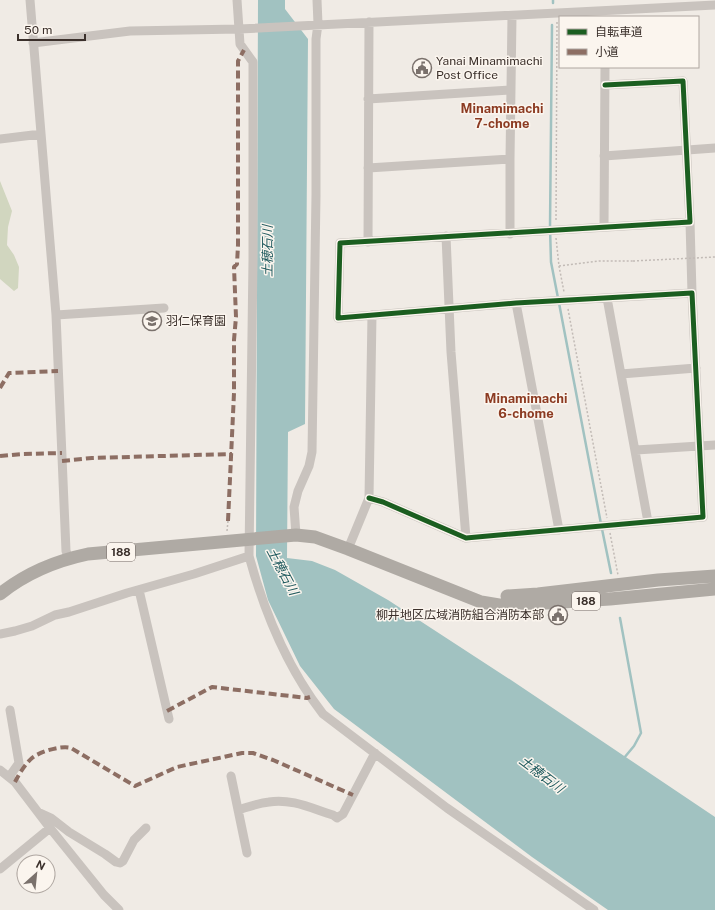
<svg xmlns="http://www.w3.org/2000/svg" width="715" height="910" font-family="'Public Sans','Noto Sans JP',sans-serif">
<rect width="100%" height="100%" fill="#f0ebe5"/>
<!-- green -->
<path fill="#d1d6bf" d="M0,181L12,211L8,227L7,245L14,255L19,267L18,288L14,291L0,279Z"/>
<!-- water -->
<path fill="#a1c2c1" d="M258,0H285V9L308,39L305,424L288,432L287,558L312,561L335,570L388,600L514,682L715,817V910H608L532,857L334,709L300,666L268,600L256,556Z"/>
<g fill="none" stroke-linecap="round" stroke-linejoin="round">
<!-- stream -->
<path stroke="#a1c2c1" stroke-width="2.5" d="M553,0V3
M552,25L550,227L551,262L558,298
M559,303L601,524
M602,529L611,573
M620,618L641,733L634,746L624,758"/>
<!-- path -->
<path stroke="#c2bbb6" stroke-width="1.5" stroke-dasharray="2 2" stroke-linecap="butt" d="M556,220L557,22
M556,238L559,266L564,292
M559,266L599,261H633
M568,309L607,518
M227,531L228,521
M610,533L618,575"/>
<!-- minor -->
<path stroke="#c9c3be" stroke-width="9" d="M30,0L56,315L66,551L69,558
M237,0L240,44L253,62V260L249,556C264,611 288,669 323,714L447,808L594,910
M33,43L130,31L239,29L715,5
M368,99L511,90
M0,139L41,134
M604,156L715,148
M368,168L510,159
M690,222L692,293
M604,226L605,67
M510,234V159L512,16
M446,236L451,352L466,538
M368,242L369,22
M607,298L648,522
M516,303L559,530
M56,315L164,308
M621,374L696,368
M636,450L715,445
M369,498L383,502L466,538L703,517L692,293L516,303L338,318L340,243L690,222L683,81L605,85
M296,535L294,507L298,491L309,466L312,452L316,195V39L318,24L317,0
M348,549L369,498L372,315
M139,590L169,719
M0,634L15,631L32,626L55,615L69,612L127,593L194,574L249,556
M0,770L15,782L50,828L104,895L119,910
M231,776L247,853
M9,777L19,763L10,710
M238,810C248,807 259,803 269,802C291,798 313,809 333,815L337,818L343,814L375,753
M40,813L51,818L69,832L105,854L116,862L120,863L123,861L134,840L146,828
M0,869L50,828"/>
<!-- highway -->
<path stroke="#afaaa4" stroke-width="13" d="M0,594C26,573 55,561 88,554L296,535L315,537L348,549L481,602L499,605L546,603L610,599L715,589
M507,596L538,594L658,580L715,576"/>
<!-- path-bridge -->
<path stroke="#c2bbb6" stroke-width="1.5" stroke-dasharray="2 2" stroke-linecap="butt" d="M633,261L715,257"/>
<!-- quiet -->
<path stroke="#8d6e63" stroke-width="4" stroke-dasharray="8 4" stroke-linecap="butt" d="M0,388L9,373L58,371
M0,456L22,454L62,453
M62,461L92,458L232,454
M228,521L234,393V340L236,317L234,267L237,264L238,245V61L244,50
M167,711L212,687L307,698L310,697
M15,782C19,774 25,764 32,758C39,752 61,745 71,748L135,786L177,767L242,753H253L273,760L353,795"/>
<defs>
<path id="cycleway" d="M369,498L383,502L466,538L703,517L692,293L516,303L338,318L340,243L690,222L683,81L605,85"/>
</defs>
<!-- cycleway casing -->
<use href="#cycleway" stroke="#fbf5ee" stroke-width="8"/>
<!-- cycleway -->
<use href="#cycleway" stroke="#1b5e20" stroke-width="5"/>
</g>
<!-- icons -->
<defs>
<symbol id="civic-ring" viewBox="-11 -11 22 22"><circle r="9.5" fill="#fbf5ee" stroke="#7a716c" stroke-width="1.5"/><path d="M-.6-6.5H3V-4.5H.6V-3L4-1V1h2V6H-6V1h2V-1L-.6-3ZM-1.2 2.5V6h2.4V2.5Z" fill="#7a716c"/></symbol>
<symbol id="school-ring" viewBox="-11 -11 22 22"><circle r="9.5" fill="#fbf5ee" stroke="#7a716c" stroke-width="1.5"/><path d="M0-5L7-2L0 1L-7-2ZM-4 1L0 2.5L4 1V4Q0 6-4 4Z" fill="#7a716c"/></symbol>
</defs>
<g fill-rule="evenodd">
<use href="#civic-ring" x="411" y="57" width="22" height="22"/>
<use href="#school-ring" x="141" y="310" width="22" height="22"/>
<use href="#civic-ring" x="547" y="604" width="22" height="22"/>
</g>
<g text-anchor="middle" stroke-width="3" stroke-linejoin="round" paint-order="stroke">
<!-- shield labels -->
<g fill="#fbf5ee" stroke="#756b66" stroke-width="1">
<rect x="107" y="543" width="28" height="18" rx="3"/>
<rect x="572" y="592" width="28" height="18" rx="3"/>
</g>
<g font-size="11" font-weight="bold" fill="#3b302b">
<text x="121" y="556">188</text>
<text x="586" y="605">188</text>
</g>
<!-- poi labels -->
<g font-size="12" fill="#3b302b" stroke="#fbf5ee" text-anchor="start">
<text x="436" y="65">Yanai Minamimachi<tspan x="436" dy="14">Post Office</tspan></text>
<text x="166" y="325">羽仁保育園</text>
<text x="544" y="619" text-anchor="end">柳井地区広域消防組合消防本部</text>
</g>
<!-- neighbourhood labels -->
<g font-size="13" font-weight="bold" fill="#8c3b22" stroke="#fbf5ee">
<text x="502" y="113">Minamimachi<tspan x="502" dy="15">7-chome</tspan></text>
<text x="526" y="403">Minamimachi<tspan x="526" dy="15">6-chome</tspan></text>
</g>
<!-- water labels -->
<g font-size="13" font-style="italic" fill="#1f5a5e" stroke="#fbf5ee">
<text transform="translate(267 251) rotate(-90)" y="5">土穂石川</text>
<text transform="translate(283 571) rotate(62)" y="5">土穂石川</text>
<text transform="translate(542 774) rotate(37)" y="5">土穂石川</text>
</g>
</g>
<!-- legend -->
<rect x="559" y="16" width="140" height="52" fill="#fbf5ee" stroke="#aea6a0"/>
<rect x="567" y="29" width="20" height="6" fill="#1b5e20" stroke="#aea6a0"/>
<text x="595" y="36" font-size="12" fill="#3b302b">自転車道</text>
<rect x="567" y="49" width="20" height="6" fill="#8d6e63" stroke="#aea6a0"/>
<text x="595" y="56" font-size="12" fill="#3b302b">小道</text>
<!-- north arrow -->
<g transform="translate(36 874) rotate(27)"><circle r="19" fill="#fbf5ee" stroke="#aea6a0"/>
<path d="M0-3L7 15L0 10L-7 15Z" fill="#7a716c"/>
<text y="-6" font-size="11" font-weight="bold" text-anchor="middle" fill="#3b302b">N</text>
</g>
<!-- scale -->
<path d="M18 34v6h67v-6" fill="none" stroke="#3b302b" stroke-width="2"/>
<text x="24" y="34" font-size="12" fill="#3b302b" stroke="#fbf5ee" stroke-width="3" paint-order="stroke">50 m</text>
</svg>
